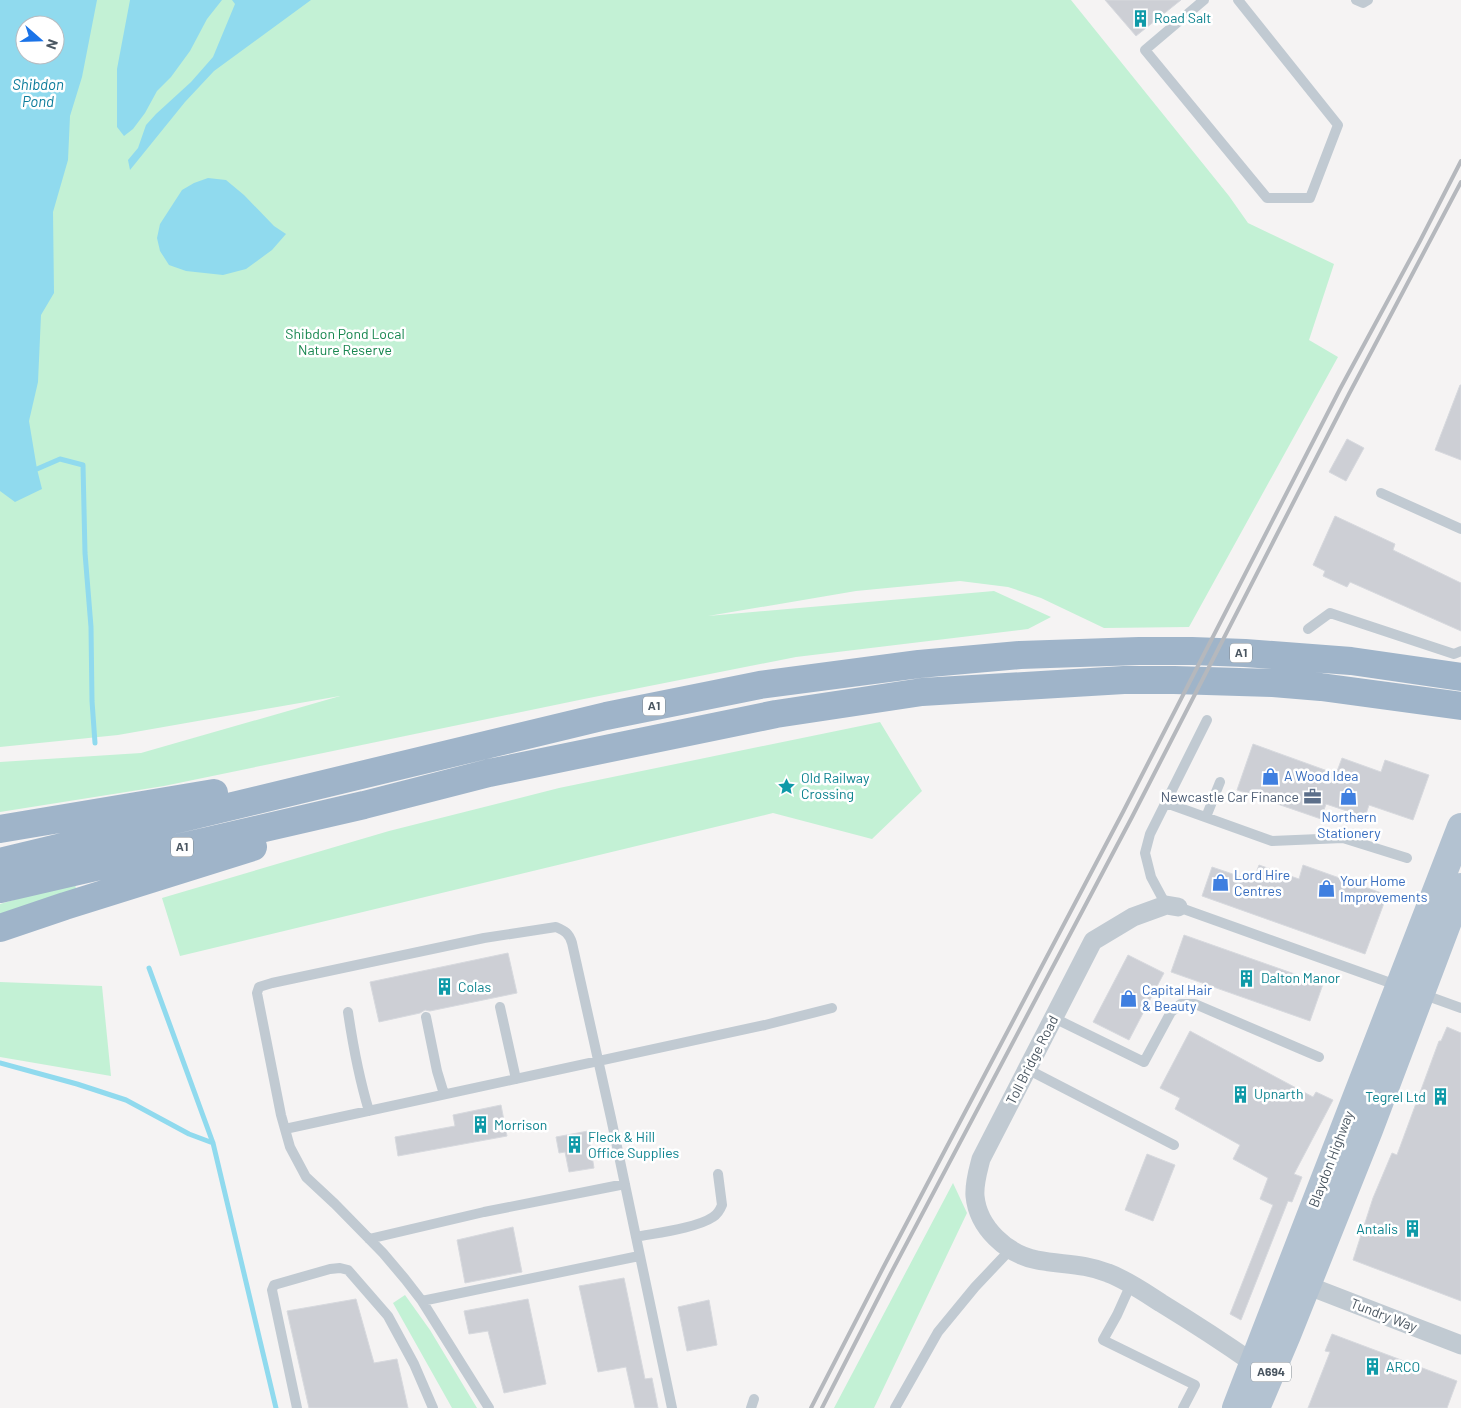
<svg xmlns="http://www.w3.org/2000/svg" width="1461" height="1408" font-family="Barlow,sans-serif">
<rect width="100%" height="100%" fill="#f5f3f3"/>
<!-- green -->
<path fill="#c3f1d5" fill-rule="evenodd" d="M0,0H1071L1229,196L1248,223L1334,264L1309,340L1338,357L1189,627L1104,628L1041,598L1008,587L960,581L856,591L708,616L994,591L1051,617L1028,629L796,657L584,699L164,786L0,812V762L141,753L340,696L118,735L0,747ZM25,25H55V55H25Z
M880,722L922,791L872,839L773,813L180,956L162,898L389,831L559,788Z
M75,882L76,890L0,916V904Z
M0,982L102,986L111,1076L0,1057Z
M953,1183L967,1213L874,1408H834Z
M405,1295L430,1330L477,1408H452L393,1303Z"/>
<!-- water -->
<path fill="#90daee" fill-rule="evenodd" d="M0,0H97L82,77L70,116L68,160L53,212L54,293L41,315L38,382L29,421L37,469L42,489L15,502L0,491ZM25,25H55V55H25Z
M130,0H222L207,19L190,51L171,77L157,91L145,113L133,129L124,136L117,127V69Z
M232,0H311L214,71L185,102L130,170L128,160L138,148L146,125L156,114L191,82L213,57L235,4Z
M208,178L226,180L244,195L274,226L286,234L272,250L246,269L223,275L186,271L169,265L160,251L157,238L160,224L182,190L194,183Z"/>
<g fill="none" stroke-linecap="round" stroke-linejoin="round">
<!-- stream -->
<path stroke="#90daee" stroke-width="5" d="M37,469L60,459L83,465L85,553L91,627L92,701L95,743
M149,968L213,1143L276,1408
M0,1063L77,1084L126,1100L189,1134L213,1143"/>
</g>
<!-- building -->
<path fill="#cdcfd5" stroke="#d7d9de" d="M1105,0H1181L1136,36Z
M1460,385H1461V460L1435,450Z
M1347,439L1364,448L1346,481L1329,472Z
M1335,516L1395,544L1393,550L1461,583V631L1350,582L1347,587L1323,576L1325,571L1313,565Z
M1253,744L1336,774L1342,758L1381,772L1385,760L1429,775L1413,820L1369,805L1365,817L1326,804L1321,819L1237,790Z
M1259,865L1299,879L1303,865L1387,895L1365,954L1202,896L1212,867L1253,881Z
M1184,935L1323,984L1310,1021L1171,972Z
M508,953L517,993L430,1011L425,1010L420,1013L379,1022L370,982Z
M1128,955L1164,973L1129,1040L1093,1022Z
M1447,1027L1461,1033V1301L1353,1260L1373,1198L1392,1153L1397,1155L1439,1041H1441Z
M1190,1031L1313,1097L1316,1092L1333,1100L1294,1174L1302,1177L1292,1202L1288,1201L1241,1320L1230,1314L1273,1205L1260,1199L1268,1178L1233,1159L1240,1145L1175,1109L1180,1098L1160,1088Z
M501,1105L507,1136L398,1156L395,1137L455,1126L453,1115Z
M588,1131L594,1168L569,1172L565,1152L559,1153L556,1137Z
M1147,1154L1175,1165L1153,1221L1125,1210Z
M513,1227L522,1272L465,1283L457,1240Z
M624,1278L645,1379L652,1378L658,1408H635L626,1367L598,1372L579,1286Z
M356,1299L374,1363L397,1359L408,1408H309L287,1311Z
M528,1299L546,1384L504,1393L488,1331L469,1334L464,1311Z
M709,1300L717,1345L687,1351L678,1307Z
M1332,1334L1457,1381L1447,1408H1308L1330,1352L1325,1351Z"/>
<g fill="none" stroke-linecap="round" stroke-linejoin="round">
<!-- service -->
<path stroke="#c1cad2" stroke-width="10" d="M1204,0L1145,50L1267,198H1310L1338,125L1238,0
M1356,0L1363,3L1368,0
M1381,493L1461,529
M1308,629L1330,613L1454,654L1461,651
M1166,803L1272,841L1343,838L1407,858
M1206,817L1220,782
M1166,905L1151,877L1145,853L1150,834L1207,720
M1178,907L1399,986
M1422,994L1461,1008
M500,1007L516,1079
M348,1012C353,1046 359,1078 369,1111
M426,1017L437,1071L444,1094
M1054,1018L1144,1062L1171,1012L1181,1004H1195L1319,1057
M1027,1069L1174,1145
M285,1129L765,1025L832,1008
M636,1237C656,1233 697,1228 713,1217C718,1214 720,1210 722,1205L718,1174
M369,1239L484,1212L625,1184
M1131,1284L1117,1315L1103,1340L1195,1385L1183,1408
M422,1301L639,1256
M297,1408L272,1290L274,1285L330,1269L340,1268L348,1270L388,1316L414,1364L433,1408
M489,1408L422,1301L405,1279L383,1253L335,1204L306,1177L290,1147L281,1115L257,993L259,987L272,983L484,938L556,927C565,931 569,933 572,943L611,1118L672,1408
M751,1408L754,1399
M895,1408L938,1332L975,1287L1010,1250"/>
<!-- minor -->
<path stroke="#c1cad2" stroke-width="19" d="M1178,907L1166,905L1133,917L1093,941L981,1159C978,1171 974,1183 975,1196C978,1228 1007,1254 1037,1260C1062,1265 1083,1263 1108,1273C1127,1280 1144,1292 1161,1303C1192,1322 1223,1342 1253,1363
M1306,1285L1461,1345"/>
<!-- primary -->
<path stroke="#b3c2d1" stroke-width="28" d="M1236,1408L1461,827
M1256,1408L1287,1335L1369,1130L1461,887"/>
<!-- trunk -->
<path stroke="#9fb4c9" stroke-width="28" d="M0,829L214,793
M0,862L606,716L760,685L919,664L1020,655L1139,651H1192L1245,653L1351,661L1461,677
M0,889L364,805L489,773L776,714L922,692L1124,680H1174L1273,683L1321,687L1461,706
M0,928L65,906L253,847"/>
<!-- rail -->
<path stroke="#b5b8bd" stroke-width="4" d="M811,1408L883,1268L1123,812L1340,389L1420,241L1461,161
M822,1408L891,1273L1132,817L1349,394L1461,182"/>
</g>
<!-- icons -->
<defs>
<symbol id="building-bare" viewBox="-9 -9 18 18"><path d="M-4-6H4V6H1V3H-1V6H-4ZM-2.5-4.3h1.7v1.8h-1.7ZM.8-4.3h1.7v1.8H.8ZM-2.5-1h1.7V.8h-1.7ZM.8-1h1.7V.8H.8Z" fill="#0f9aa8" stroke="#fff" stroke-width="2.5" paint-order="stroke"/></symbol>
<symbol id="shop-bare" viewBox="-9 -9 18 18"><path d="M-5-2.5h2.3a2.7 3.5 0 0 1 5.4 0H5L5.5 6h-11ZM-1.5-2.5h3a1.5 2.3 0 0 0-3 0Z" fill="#3f7fe0" stroke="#fff" stroke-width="2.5" paint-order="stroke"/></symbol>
<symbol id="sight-bare" viewBox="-9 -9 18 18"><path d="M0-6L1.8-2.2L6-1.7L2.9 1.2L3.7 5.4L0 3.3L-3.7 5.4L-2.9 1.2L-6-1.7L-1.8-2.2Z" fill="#0f9aa8" stroke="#fff" stroke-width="2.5" paint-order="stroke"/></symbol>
<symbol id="office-bare" viewBox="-9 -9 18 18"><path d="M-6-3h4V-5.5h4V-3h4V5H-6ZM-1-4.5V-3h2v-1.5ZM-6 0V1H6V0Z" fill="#5c6f8a" stroke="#fff" stroke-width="2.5" paint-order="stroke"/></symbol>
</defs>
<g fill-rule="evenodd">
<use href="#building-bare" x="1128" y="6" width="25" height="25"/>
<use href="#shop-bare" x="1258" y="764" width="25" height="25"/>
<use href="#sight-bare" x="774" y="774" width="25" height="25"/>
<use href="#office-bare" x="1300" y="784" width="25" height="25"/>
<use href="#shop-bare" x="1336" y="784" width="25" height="25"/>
<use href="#shop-bare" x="1208" y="870" width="25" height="25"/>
<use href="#shop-bare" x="1314" y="876" width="25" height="25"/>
<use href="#building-bare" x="1234" y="966" width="25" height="25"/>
<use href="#building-bare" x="432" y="974" width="25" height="25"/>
<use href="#shop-bare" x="1116" y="986" width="25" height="25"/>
<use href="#building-bare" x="1228" y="1082" width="25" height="25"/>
<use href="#building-bare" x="1428" y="1084" width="25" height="25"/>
<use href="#building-bare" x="468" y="1112" width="25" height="25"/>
<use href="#building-bare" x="562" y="1132" width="25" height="25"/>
<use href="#building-bare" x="1400" y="1216" width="25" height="25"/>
<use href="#building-bare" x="1360" y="1354" width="25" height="25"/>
</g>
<g text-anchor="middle" stroke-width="5" stroke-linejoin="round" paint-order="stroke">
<!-- shield labels -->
<g fill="#fff" stroke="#808990" stroke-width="1">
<rect x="1230" y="643.5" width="22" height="19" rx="4"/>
<rect x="643" y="696.5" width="22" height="19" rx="4"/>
<rect x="171" y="837.5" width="22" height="19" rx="4"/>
<rect x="1251" y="1362.5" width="40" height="19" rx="4"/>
</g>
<g font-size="12" font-weight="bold" fill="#4a5661">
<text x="1241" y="657">A1</text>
<text x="654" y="710">A1</text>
<text x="182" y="851">A1</text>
<text x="1271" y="1376">A694</text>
</g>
<!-- culture labels -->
<g font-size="14" fill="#0d838f" stroke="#fff" text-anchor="start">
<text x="1154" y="23">Road Salt</text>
<text x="801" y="783">Old Railway<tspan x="801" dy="16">Crossing</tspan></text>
<text x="1261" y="983">Dalton Manor</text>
<text x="458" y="992">Colas</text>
<text x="1254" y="1099">Upnarth</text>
<text x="1426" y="1102" text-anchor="end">Tegrel Ltd</text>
<text x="494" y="1130">Morrison</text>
<text x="588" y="1142">Fleck &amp; Hill<tspan x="588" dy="16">Office Supplies</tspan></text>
<text x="1398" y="1234" text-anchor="end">Antalis</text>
<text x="1386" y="1372">ARCO</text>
</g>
<!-- park labels -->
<g font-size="14" fill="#17864f" stroke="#fff">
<text x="345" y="339">Shibdon Pond Local<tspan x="345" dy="16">Nature Reserve</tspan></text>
</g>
<!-- shop labels -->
<g font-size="14" fill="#366cbe" stroke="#fff" text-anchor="start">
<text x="1284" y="781">A Wood Idea</text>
<text x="1349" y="822" text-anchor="middle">Northern<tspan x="1349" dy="16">Stationery</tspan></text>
<text x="1234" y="880">Lord Hire<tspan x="1234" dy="16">Centres</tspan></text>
<text x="1340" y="886">Your Home<tspan x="1340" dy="16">Improvements</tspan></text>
<text x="1142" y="995">Capital Hair<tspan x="1142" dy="16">&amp; Beauty</tspan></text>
</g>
<!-- service labels -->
<g font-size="14" fill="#4e5e75" stroke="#fff" text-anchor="end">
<text x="1299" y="802">Newcastle Car Finance</text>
</g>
<!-- street labels -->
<g font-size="14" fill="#4a5661" stroke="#fff">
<text transform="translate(1032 1060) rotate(-63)" y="5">Toll Bridge Road</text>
<text transform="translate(1331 1159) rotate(-69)" y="5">Blaydon Highway</text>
<text transform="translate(1384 1315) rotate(21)" y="5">Tundry Way</text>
</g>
<!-- water labels -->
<g font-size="15" font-style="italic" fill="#0c7c9b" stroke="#fff">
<text x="38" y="90">Shibdon<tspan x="38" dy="17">Pond</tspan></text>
</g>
</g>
<!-- north arrow -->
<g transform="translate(40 40) rotate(110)"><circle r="24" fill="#ffffff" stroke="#b7bbc0"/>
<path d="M0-4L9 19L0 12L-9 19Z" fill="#1a73e8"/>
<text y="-8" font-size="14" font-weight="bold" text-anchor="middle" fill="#4a5661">N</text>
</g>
</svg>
